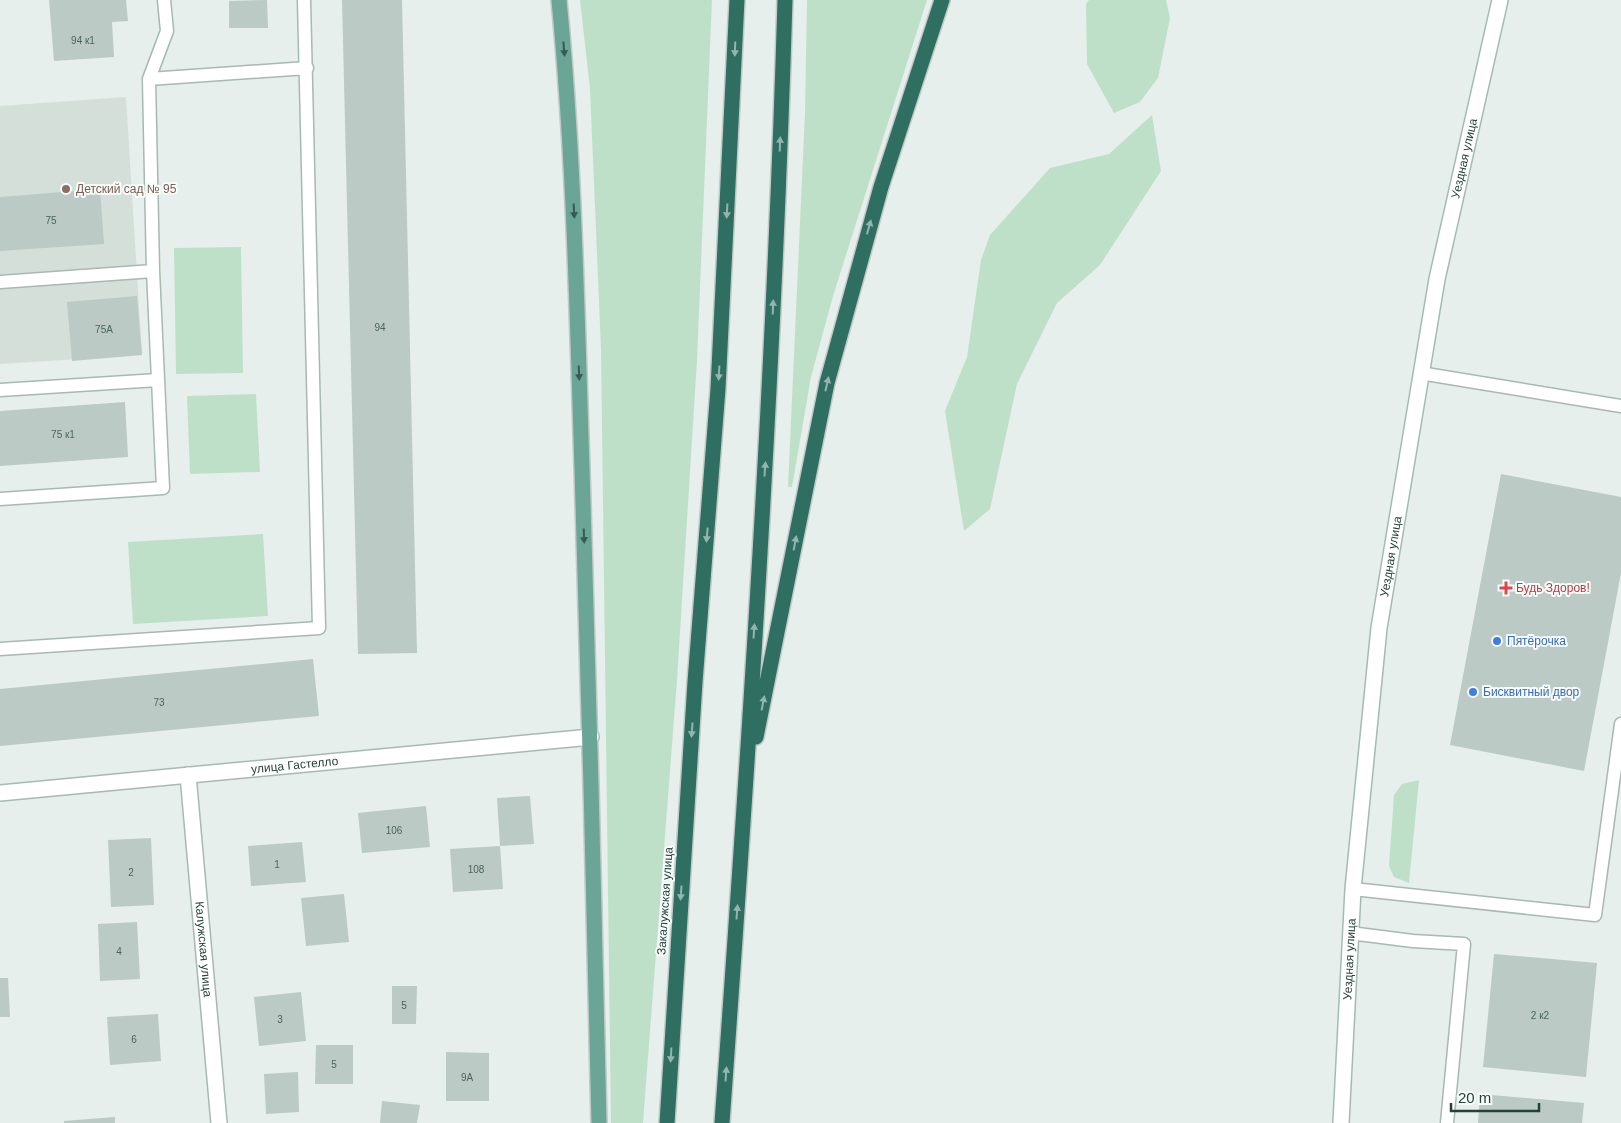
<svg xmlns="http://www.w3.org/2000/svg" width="1621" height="1123" font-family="Arial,sans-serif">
<rect width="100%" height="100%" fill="#e6efeb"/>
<!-- built -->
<path fill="#d4dfda" d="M126,97L142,355L0,364V106Z"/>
<!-- green -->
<path fill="#bfe0c8" d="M580,0H712L697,360L677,680L643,1123H611L601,349L590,89Z
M807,0H927L833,296L811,377L792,487H788L805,113Z
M1089,0H1166L1170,18L1158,78L1140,102L1114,113L1087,64L1086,4Z
M1152,115L1161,171L1100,265L1057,303L1017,384L990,509L964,531L945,411L967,357L981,260L990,235L1050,168L1109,154Z
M241,247L243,373L176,374L174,248Z
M256,394L260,472L190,474L187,396Z
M263,534L268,616L133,624L128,542Z
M1419,780L1409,883L1394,877L1389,866L1394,795L1402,784Z"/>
<!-- building -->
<path fill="#bbcac4" d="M49,0H126L128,21L112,22L114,57L54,61Z
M267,0L268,28H229V1Z
M342,0H402L417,653L358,654Z
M100,189L104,244L0,251V197Z
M137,296L142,355L72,361L67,302Z
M125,402L128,457L0,466V411Z
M1501,474L1621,497V573L1584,771L1450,745Z
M313,659L319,716L0,746V689Z
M530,796L534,844L500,846L497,798Z
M426,806L430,847L362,853L358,813Z
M151,838L154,905L111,907L108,840Z
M302,842L306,882L251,886L248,846Z
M500,846L503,889L453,892L450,849Z
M344,894L349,942L306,946L301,898Z
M137,922L140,979L100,981L98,924Z
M1494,954L1597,963L1586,1077L1483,1067Z
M0,978H8L10,1017H0Z
M392,986H417L416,1024H392Z
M301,992L306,1041L259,1046L254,997Z
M158,1014L161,1061L110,1065L107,1017Z
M316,1045H353V1084H315Z
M446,1052L489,1053V1101H446Z
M298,1072L299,1112L266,1114L264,1074Z
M1480,1094L1584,1103L1582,1123H1478Z
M382,1101L420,1105L417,1123H380Z
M115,1117V1123H64V1121Z"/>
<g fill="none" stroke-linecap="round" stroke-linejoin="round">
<defs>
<path id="lane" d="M149,79L307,68
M0,282L153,271
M1420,373L1621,406
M0,390L158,380
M0,499L163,488L153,271L149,79L167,31L164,0
M0,649L319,628L304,0
M1353,889L1595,915L1621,724
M1350,933L1413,941L1464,944L1447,1123"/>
<g id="street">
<path id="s1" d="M188,775L219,1123"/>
<path id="s2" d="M0,793L591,737"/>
</g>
<g id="secondary">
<path id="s3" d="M1341,1123L1353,889L1379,628L1437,279L1500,0"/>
</g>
<path id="primary" d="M559,0C574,156 577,312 582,468C589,686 594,905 599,1123"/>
<path id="highway" d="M756,737L827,383L881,187L942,0
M667,1123L695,682L718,389L737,0
M722,1123C749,749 774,375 785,0"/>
</defs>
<!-- lane casing -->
<use href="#lane" stroke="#a8b8b2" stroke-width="15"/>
<!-- street casing -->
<use href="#street" stroke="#a8b8b2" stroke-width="18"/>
<!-- secondary casing -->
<use href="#secondary" stroke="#a4bbb3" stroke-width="18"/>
<!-- primary casing -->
<use href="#primary" stroke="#c2cac8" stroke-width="18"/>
<!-- highway casing -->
<use href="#highway" stroke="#c2cac8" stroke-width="18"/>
<!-- lane -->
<use href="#lane" stroke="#fff" stroke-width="12"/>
<!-- street -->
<use href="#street" stroke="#fff" stroke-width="15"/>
<!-- secondary -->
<use href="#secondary" stroke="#fff" stroke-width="15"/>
<!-- primary -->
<use href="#primary" stroke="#6aa596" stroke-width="15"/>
<!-- highway -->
<use href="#highway" stroke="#2f6f62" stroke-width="15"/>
</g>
<!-- one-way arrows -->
<defs><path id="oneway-solid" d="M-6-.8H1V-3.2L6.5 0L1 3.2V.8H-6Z" transform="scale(1.25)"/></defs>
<g fill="#365b51">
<use href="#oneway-solid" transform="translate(564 49) rotate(85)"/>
<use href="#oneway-solid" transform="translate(574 211) rotate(87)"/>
<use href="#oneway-solid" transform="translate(579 373) rotate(88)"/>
<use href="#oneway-solid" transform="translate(584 536) rotate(88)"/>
</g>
<g fill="#93b5ae">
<use href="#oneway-solid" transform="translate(735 49) rotate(92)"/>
<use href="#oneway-solid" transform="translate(780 144) rotate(-88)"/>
<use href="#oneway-solid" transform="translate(727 211) rotate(93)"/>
<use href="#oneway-solid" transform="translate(869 227) rotate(-74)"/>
<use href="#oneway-solid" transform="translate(773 307) rotate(-88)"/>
<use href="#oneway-solid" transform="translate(719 373) rotate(93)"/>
<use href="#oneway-solid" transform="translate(827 384) rotate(-77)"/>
<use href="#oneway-solid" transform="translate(765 469) rotate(-86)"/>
<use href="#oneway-solid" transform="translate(707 535) rotate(95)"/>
<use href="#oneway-solid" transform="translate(795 543) rotate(-79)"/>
<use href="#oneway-solid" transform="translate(754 631) rotate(-86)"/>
<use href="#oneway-solid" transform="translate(763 703) rotate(-79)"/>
<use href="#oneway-solid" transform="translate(692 730) rotate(94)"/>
<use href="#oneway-solid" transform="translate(681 893) rotate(94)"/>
<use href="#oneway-solid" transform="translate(737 912) rotate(-86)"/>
<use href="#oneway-solid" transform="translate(671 1055) rotate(93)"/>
<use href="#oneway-solid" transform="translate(726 1074) rotate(-86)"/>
</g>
<!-- markers -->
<circle fill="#8d6e63" stroke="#f7fbf9" stroke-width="2" cx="66" cy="189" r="5"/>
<path fill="#e0444e" stroke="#f7fbf9" stroke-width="2" d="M1503.5 580.5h5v5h5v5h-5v5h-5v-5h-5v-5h5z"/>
<g fill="#3f7fe0" stroke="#f7fbf9" stroke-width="2">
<circle cx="1497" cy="641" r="5"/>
<circle cx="1473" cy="692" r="5"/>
</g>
<g text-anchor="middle" stroke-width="4" stroke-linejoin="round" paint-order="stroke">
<!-- number labels -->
<g font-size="10" fill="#4a645c">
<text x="83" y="44">94 к1</text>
<text x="51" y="224">75</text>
<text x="380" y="331">94</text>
<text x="104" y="333">75А</text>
<text x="63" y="438">75 к1</text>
<text x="159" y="706">73</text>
<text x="394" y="834">106</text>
<text x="277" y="868">1</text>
<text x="476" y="873">108</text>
<text x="131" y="876">2</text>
<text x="119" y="955">4</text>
<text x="404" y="1009">5</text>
<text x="1540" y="1019">2 к2</text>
<text x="280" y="1023">3</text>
<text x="134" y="1043">6</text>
<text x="334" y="1068">5</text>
<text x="467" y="1081">9А</text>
</g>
<!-- street labels -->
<g font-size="12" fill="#24423a" stroke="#f7fbf9">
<text dy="4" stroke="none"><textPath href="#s3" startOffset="974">Уездная улица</textPath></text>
<text dy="4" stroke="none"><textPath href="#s3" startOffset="569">Уездная улица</textPath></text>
<text dy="4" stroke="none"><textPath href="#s2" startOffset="296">улица Гастелло</textPath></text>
<text transform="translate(665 901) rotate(-86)" y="4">Закалужская улица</text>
<text dy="4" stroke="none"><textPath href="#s1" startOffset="175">Калужская улица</textPath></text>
<text dy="4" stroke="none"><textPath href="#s3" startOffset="164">Уездная улица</textPath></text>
</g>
<!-- education labels -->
<g font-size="12" fill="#785e54" stroke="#f7fbf9" text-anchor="start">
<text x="76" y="193">Детский сад № 95</text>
</g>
<!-- health labels -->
<g font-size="12" fill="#be3a42" stroke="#f7fbf9" text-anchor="start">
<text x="1516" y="592">Будь Здоров!</text>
</g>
<!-- shop labels -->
<g font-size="12" fill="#366cbe" stroke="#f7fbf9" text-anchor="start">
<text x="1507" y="645">Пятёрочка</text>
<text x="1483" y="696">Бисквитный двор</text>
</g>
</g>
<!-- scale -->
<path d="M1451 1103v8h88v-8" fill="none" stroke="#24423a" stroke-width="2.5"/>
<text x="1458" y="1103" font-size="15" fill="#24423a" stroke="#f7fbf9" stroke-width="4" paint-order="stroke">20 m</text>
</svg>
